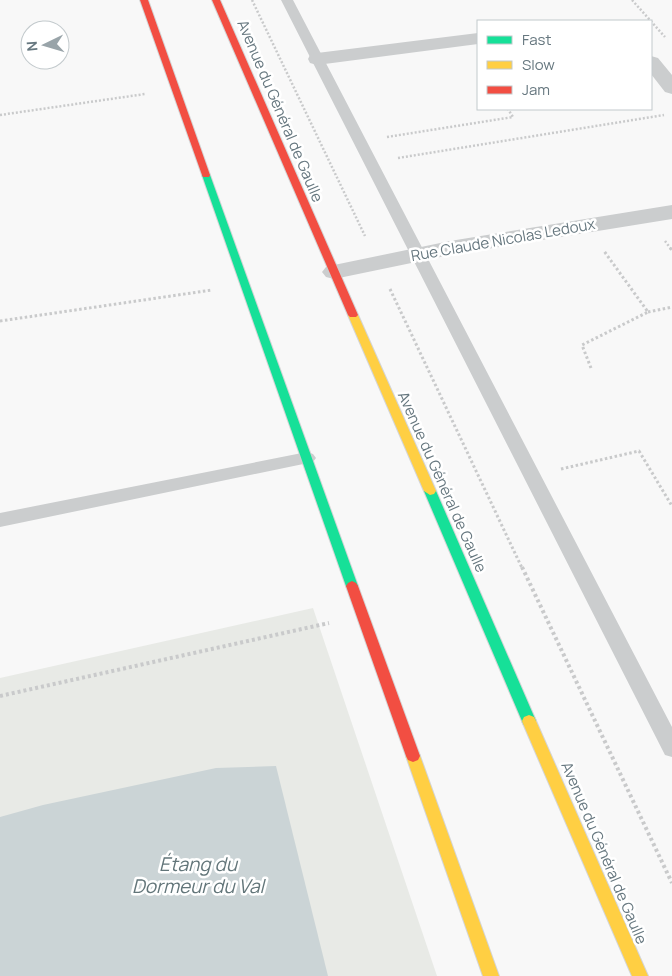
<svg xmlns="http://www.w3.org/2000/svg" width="672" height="976" font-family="Manrope,sans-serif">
<rect width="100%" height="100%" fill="#f8f8f8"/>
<!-- green -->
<path fill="#e8eae6" d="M313,608L437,976H0V678Z"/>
<!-- water -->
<path fill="#cbd4d6" d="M276,766L328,976H0V817L43,805L216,768Z"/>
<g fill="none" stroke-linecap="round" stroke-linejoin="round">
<defs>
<path id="fast" d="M206,172L210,175L358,586L356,589H348L346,586L202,175Z
M430,487L436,491L536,721L534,725L529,727L524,725L522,721L424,491Z"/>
<path id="slow" d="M353,312L358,315L436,491L434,494L430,495L424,491L348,315Z
M529,715L534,717L536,721L648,976H632L522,721L524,717Z
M413,750L418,752L420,756L499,976H483L406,756L408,752Z"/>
<path id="jam" d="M140,0H148L210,175L209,177H203L202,175Z
M212,0H220L358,315L356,317H350L348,315Z
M352,581L356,583L358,586L420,756L418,760L413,762L408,760L406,756L346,586L348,583Z"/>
</defs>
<!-- fast casing -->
<use href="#fast" stroke="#d4d5d6" stroke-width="2"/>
<!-- slow casing -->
<use href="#slow" stroke="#d4d5d6" stroke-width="2"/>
<!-- jam casing -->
<use href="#jam" stroke="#d4d5d6" stroke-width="2"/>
<!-- path-far2 -->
<path stroke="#c9cacb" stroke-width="2.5" stroke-dasharray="2 2" stroke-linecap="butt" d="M252,0L365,236
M632,0L665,37
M0,115L145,94
M387,137L513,117L508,109
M398,158L664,115
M665,241L671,249"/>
<!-- path-far1 -->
<path stroke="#c9cacb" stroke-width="3" stroke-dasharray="2.5 2.5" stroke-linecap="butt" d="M670,248L672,250
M390,289L522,568
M648,312L672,307
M0,321L212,290
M591,368L582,345L648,312L604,251
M561,469L639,451L672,506"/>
<!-- path -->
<path stroke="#c9cacb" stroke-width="4" stroke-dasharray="3 3" stroke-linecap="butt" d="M522,567L672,883
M0,696L329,623"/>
<!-- lane -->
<path fill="#cbcdce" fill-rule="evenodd" d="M281,0H293L672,727V757L665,755Z
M307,452L313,454L316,458L313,462L0,527V513Z"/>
<!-- street -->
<path fill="#cbcdce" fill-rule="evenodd" d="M478,33V44L317,65L310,63L308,59L310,55L317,53Z
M651,56L658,58L672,75V94L665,92L651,74Z
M672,205V219L450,255L334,279L326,277L322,272L326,267L334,265L450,241Z"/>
<!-- fast -->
<use href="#fast" fill="#16e098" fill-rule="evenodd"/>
<!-- slow -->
<use href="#slow" fill="#ffcf43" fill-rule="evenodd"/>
<!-- jam -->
<use href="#jam" fill="#f24e42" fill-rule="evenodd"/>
</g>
<g text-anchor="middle" stroke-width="5" stroke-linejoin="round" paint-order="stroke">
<!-- street labels -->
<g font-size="15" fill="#66777f" stroke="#fff">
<text transform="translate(280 111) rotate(67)" y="5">Avenue du Général de Gaulle</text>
<text transform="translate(503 240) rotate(-10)" y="5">Rue Claude Nicolas Ledoux</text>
<text transform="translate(442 482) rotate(66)" y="5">Avenue du Général de Gaulle</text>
<text transform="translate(604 853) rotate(67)" y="5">Avenue du Général de Gaulle</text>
</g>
<!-- near-water labels -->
<g font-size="19" font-style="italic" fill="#627579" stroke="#fff">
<text x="198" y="871">Étang du<tspan x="198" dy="22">Dormeur du Val</tspan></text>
</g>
</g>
<!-- legend -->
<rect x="477" y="20" width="175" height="90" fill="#ffffff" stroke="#c2c9cc"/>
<rect x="487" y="36" width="25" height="8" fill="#16e098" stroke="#c2c9cc"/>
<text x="522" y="45" font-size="15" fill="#66777f">Fast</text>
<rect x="487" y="61" width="25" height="8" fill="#ffcf43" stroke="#c2c9cc"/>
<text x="522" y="70" font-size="15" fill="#66777f">Slow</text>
<rect x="487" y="86" width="25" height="8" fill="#f24e42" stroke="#c2c9cc"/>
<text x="522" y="95" font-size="15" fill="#66777f">Jam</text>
<!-- north arrow -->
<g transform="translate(45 45) rotate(265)"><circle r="24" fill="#ffffff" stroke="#c2c9cc"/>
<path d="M0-4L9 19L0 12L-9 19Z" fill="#99a4a9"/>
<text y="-8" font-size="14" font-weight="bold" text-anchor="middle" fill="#66777f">N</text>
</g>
</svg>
